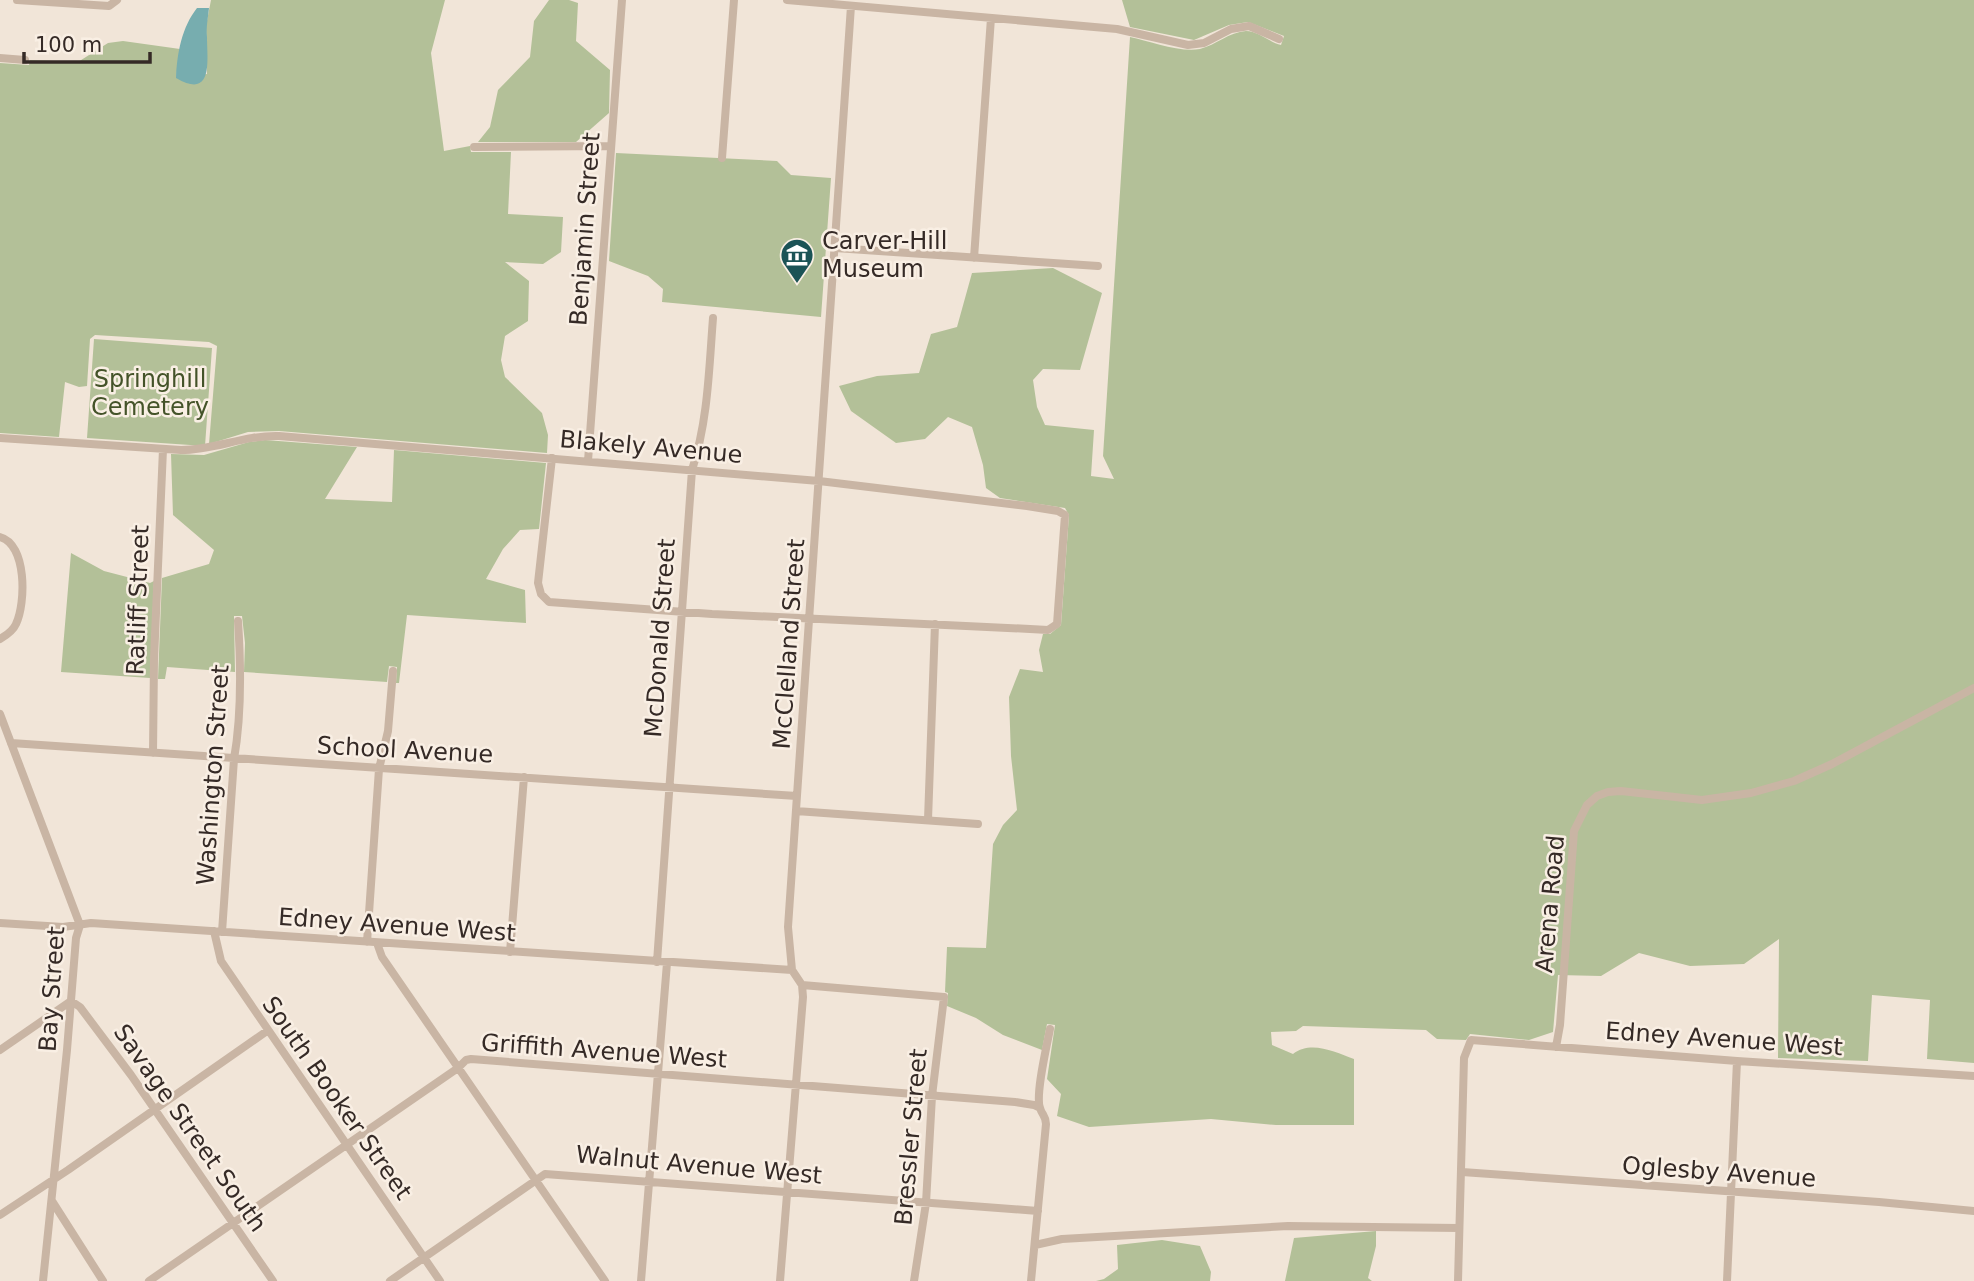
<svg xmlns="http://www.w3.org/2000/svg" width="1974" height="1281" font-family="'DejaVu Sans',sans-serif">
<rect width="100%" height="100%" fill="#f1e5d8"/>
<!-- green -->
<path fill="#b3c098" d="M211,0H445L431,53L444,151L470,146L471,152H511L508,214L563,217L561,252L543,264L505,262L529,281L528,321L505,336L501,360L505,377L542,413L548,435L547,453L279,431L248,432L209,444L217,346L209,342L95,335L90,339L87,386L79,387L65,382L59,437L0,433V63L29,65L30,60L78,62L108,43L123,41L180,49L176,78L207,74L206,26Z
M549,0H569L578,3L576,41L610,70L609,113L576,142H478L490,127L498,90L530,57L534,21Z
M1122,0H1974V1063L1927,1059L1930,1000L1872,995L1868,1061L1778,1058L1779,939L1744,964L1690,966L1639,953L1601,976L1558,975L1553,1032L1529,1040L1470,1034L1466,1040L1437,1039L1426,1030L1303,1026L1296,1031L1271,1032L1272,1045L1293,1054C1311,1040 1335,1052 1354,1059V1125H1276L1211,1119L1089,1127L1057,1116L1061,1094L1047,1079L1055,1025L1047,1024L1042,1050L1003,1035L976,1018L947,1006L948,993L945,992L947,947L986,948L993,844L1003,825L1017,810L1011,756L1009,697L1020,669L1043,672L1039,650L1043,634H1050L1061,625L1069,515L1065,508L1000,498L986,488L983,465L972,427L948,417L925,439L896,443L851,411L839,386L877,376L919,373L931,334L957,327L972,273L1053,268L1102,293L1080,370L1043,369L1033,380L1037,407L1045,425L1094,430L1091,476L1114,479L1103,456L1130,37C1149,41 1181,53 1200,49C1216,45 1229,32 1246,31C1258,31 1269,42 1281,45L1284,36L1248,22L1229,25L1194,40L1130,27Z
M616,153L777,161L791,175L831,178L821,317L662,302L663,289L648,276L609,261Z
M94,339L212,348L205,446L87,438Z
M265,440L357,447L325,499L392,502L394,450L546,463L539,529L520,530L503,549L486,579L525,590L526,623L407,615L399,683H396L397,667L389,666L387,682L244,672L245,643L242,616H234L235,672L167,667L165,679H158L162,578L209,564L214,550L173,515L171,454L204,455L249,442Z
M71,553L104,571L150,583L154,581L150,678L61,672Z
M1376,1231V1246L1368,1278L1372,1281H1285L1294,1238Z
M1162,1240L1200,1246L1211,1272L1210,1281H1096L1104,1279L1118,1269L1117,1245Z"/>
<!-- water -->
<path fill="#77adaf" d="M197,8H209C208,18 206,27 207,37C207,60 214,100 176,78C177,53 182,27 197,8Z"/>
<g fill="none" stroke-linecap="round" stroke-linejoin="round">
<!-- minor -->
<path stroke="#c9b5a4" stroke-width="8" d="M17,0L109,6L117,0
M787,0L1117,29L1188,45L1204,43L1231,29L1249,26L1279,39
M0,58L25,60
M474,147L610,146
M722,158L734,0
M835,248L1098,266
M974,258L991,18
M0,438L181,450C216,450 243,435 279,436L819,481L1027,506L1058,511L1065,515L1057,624L1048,630L1030,629L712,614L549,602L541,594L538,583L552,458
M588,461L622,0
M0,537C27,544 26,603 16,624C13,631 7,635 0,639
M0,714L80,925L76,938L67,1050L43,1281
M11,743L797,796
M153,753L154,660L163,449
M796,811L978,824
M928,820L935,624
M0,923L63,927L91,923L792,970
M214,931L221,961L440,1281
M222,932L234,759C242,714 241,666 238,621
M367,942L379,769L388,731L393,671
M377,943L382,957L605,1281
M510,952L524,777
M657,962L692,470C708,421 709,369 713,318
M802,985L944,997L932,1096L926,1203L914,1281
M1556,1047L1560,1025L1574,831L1587,805L1597,796L1608,792L1621,791L1702,800L1751,793L1794,781L1832,764L1974,688
M0,1050L71,1001L80,1007L131,1075L273,1281
M1462,1172L1879,1202L1974,1211
M52,1201L103,1281
M0,1215L68,1170L267,1031
M1035,1245L1062,1239L1288,1226L1459,1228
M149,1281L458,1068L466,1060L471,1059L1015,1102L1034,1105L1040,1108
M390,1281L545,1174L1038,1211
M641,1281L667,963
M780,1281L803,997L802,985L792,970L788,927L851,6
M1031,1281L1046,1124C1046,1116 1042,1115 1040,1108C1035,1095 1047,1045 1050,1029
M1458,1281L1464,1058L1471,1040L1737,1061L1974,1076
M1727,1281L1737,1061"/>
</g>
<!-- icons -->
<defs>
<symbol id="museum-pin" viewBox="-11 -11 22 30"><path d="M0 17L-7.5 6A9.5 9.5 0 1 1 7.5 6Z" fill="#1b5356" stroke="#f9efe4"/><path d="M0-6L6-3V-2H-6V-3ZM-5-1h2V3h-2ZM-1-1h2V3h-2ZM3-1h2V3H3ZM-6 4H6V6H-6Z" fill="#fff"/></symbol>
</defs>
<g fill-rule="evenodd">
<use href="#museum-pin" x="778" y="236" width="38" height="52"/>
</g>
<g text-anchor="middle" stroke-width="5" stroke-linejoin="round" paint-order="stroke">
<!-- street labels -->
<g font-size="24" fill="#352a26" stroke="#f9efe4">
<text transform="translate(585 229) rotate(-86)" y="8">Benjamin Street</text>
<text transform="translate(651 447) rotate(5)" y="8">Blakely Avenue</text>
<text transform="translate(138 600) rotate(-88)" y="8">Ratliff Street</text>
<text transform="translate(660 638) rotate(-86)" y="8">McDonald Street</text>
<text transform="translate(789 644) rotate(-86)" y="8">McClelland Street</text>
<text transform="translate(405 750) rotate(3)" y="8">School Avenue</text>
<text transform="translate(213 775) rotate(-86)" y="8">Washington Street</text>
<text transform="translate(1550 904) rotate(-85)" y="8">Arena Road</text>
<text transform="translate(397 925) rotate(4)" y="8">Edney Avenue West</text>
<text transform="translate(52 989) rotate(-86)" y="8">Bay Street</text>
<text transform="translate(1724 1039) rotate(4)" y="8">Edney Avenue West</text>
<text transform="translate(604 1051) rotate(4)" y="8">Griffith Avenue West</text>
<text transform="translate(337 1098) rotate(55)" y="8">South Booker Street</text>
<text transform="translate(190 1128) rotate(55)" y="8">Savage Street South</text>
<text transform="translate(911 1137) rotate(-85)" y="8">Bressler Street</text>
<text transform="translate(699 1165) rotate(5)" y="8">Walnut Avenue West</text>
<text transform="translate(1719 1172) rotate(4)" y="8">Oglesby Avenue</text>
</g>
<!-- poi labels -->
<g font-size="24" fill="#352a26" stroke="#f9efe4" text-anchor="start">
<text x="822" y="249">Carver-Hill<tspan x="822" dy="28">Museum</tspan></text>
</g>
<!-- park labels -->
<g font-size="24" fill="#445329" stroke="#f9efe4">
<text x="150" y="387">Springhill<tspan x="150" dy="28">Cemetery</tspan></text>
</g>
</g>
<!-- scale -->
<path d="M24 52v10h126v-10" fill="none" stroke="#352a26" stroke-width="3.5"/>
<text x="35" y="52" font-size="21" fill="#352a26" stroke="#f9efe4" stroke-width="5" paint-order="stroke">100 m</text>
</svg>
